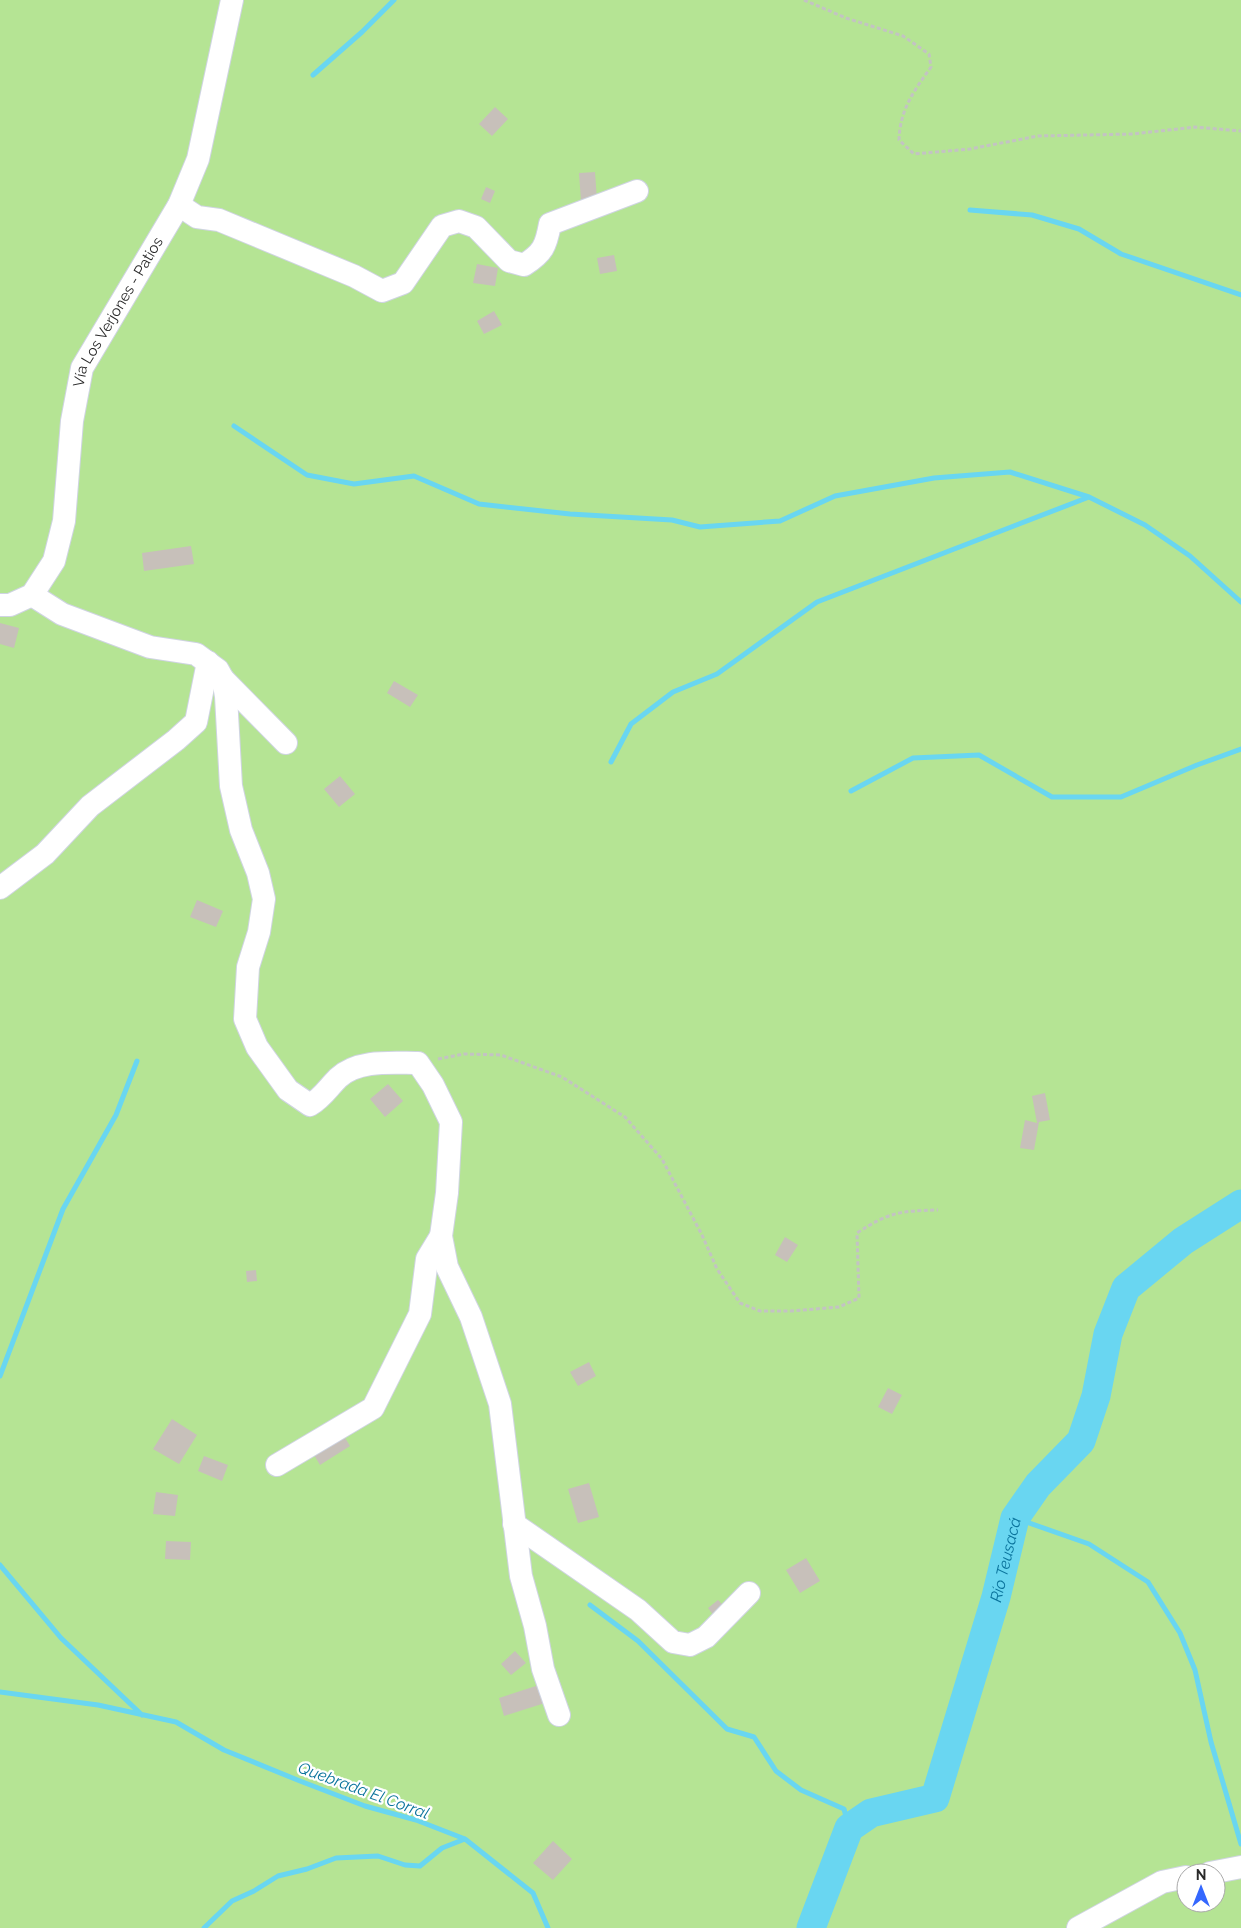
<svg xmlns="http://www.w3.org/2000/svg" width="1241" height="1928" font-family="Raleway,sans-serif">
<rect width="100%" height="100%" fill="#ece3da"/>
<!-- green -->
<path fill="#b5e494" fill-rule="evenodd" d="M0,0H1241V1928H0ZM1186,1873H1216V1903H1186Z"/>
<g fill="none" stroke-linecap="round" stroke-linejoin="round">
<!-- stream -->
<path stroke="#69d6f1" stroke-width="5" d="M313,75L362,32L394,0
M970,210L1032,215L1079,229L1121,254L1241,295
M234,426L307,475L354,484L414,476L479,504L570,514L672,520L700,527L780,521L835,496L934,478L1010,472L1089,497L1145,525L1190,556L1241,602
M611,762L631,724L673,692L717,674L817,602L1089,497
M851,791L913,758L979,755L1052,797H1121L1197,765L1241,749
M0,1376L63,1209L116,1115L137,1061
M1015,1518L1089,1544L1148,1582L1180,1633L1195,1670L1211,1742L1241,1844
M0,1565L61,1638L142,1715
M590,1605L638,1641L727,1729L754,1737L776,1771L801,1790L844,1809L849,1828
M0,1692L98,1705L176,1722L224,1750L300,1781L365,1806L416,1820L465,1839L533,1893L548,1928
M204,1928L232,1901L254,1891L278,1876L307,1869L336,1858L378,1856L405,1865L420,1866L442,1848L465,1839"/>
<!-- river -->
<path stroke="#69d6f1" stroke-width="29" id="s1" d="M811,1928L849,1828L871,1813L935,1798L996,1597L1015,1518L1038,1485L1081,1441L1096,1396L1108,1334L1126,1288L1183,1241L1241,1204"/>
</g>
<!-- building -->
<path fill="#c7c0ba" d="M495,107L508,119L492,136L479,124Z
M595,172L597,200L581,201L579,173Z
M486,187L495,191L490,203L481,199Z
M614,255L617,271L600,274L597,258Z
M477,264L498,268L495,286L473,283Z
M494,311L502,325L484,334L477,321Z
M191,546L194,564L144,571L142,553Z
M0,623L19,628L14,648L0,644Z
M394,681L418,695L410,707L387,693Z
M340,776L355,794L339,807L324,789Z
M197,900L223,911L216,927L190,917Z
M388,1084L403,1101L385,1117L370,1099Z
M1045,1093L1050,1120L1039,1122L1034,1150L1020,1148L1025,1120L1037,1123L1032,1096Z
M785,1237L798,1245L787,1262L775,1255Z
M256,1270L257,1281L247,1282L246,1271Z
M589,1362L596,1376L578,1386L570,1372Z
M888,1388L902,1395L892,1414L878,1407Z
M172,1419L197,1435L179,1464L153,1449Z
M341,1431L350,1446L320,1465L311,1450Z
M204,1456L228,1465L222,1481L198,1471Z
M589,1483L599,1517L578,1523L568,1489Z
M156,1492L178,1495L175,1516L153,1514Z
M166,1541L191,1542L190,1560L165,1559Z
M806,1558L820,1581L800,1593L786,1570Z
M718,1600L725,1607L714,1616L708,1608Z
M515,1651L526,1663L511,1675L501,1664Z
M539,1685L545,1703L504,1716L499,1698Z
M553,1841L572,1859L553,1880L533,1863Z"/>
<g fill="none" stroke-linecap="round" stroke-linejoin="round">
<defs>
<g id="minor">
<path d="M179,205L197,217L219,220L354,276L382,291L403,283L442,226L459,221L476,227L509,261L524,265C543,253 546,246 550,224L637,191"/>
<path d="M32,595L62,614L150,647L196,654L218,670L223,679L226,696L231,786L241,830L258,873L264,899L259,932L248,967L245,1019L257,1047L288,1090L310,1105C322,1098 328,1088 338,1078C358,1059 393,1063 418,1063L433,1085L451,1122L447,1193L441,1236L447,1267L471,1317L500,1404L521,1576L535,1626L543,1669L559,1715"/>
<path id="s2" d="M0,605H10L32,595L54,561L64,521L72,421L82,368L179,205L198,159L232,0"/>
<path d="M223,679L286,743"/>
<path d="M0,888L45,854L90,806L176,740L196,722L208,662"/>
<path d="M277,1465L373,1408L420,1314L427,1259L441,1236"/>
<path d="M514,1524L638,1610L673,1642L690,1645L706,1637L749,1593"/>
<path d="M1210,1873L1241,1867"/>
<path d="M1078,1928L1162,1882L1186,1877"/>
</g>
</defs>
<!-- minor casing -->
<use href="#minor" stroke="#cfd4e2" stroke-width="24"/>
<!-- path -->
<path stroke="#c3c3c3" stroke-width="3" stroke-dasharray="4 2.5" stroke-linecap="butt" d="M804,0L846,18L903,36L929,54L931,67C914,91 900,109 899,140L914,154L970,149L1038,136L1133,134L1195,127L1241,131
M438,1059L464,1054L501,1055L562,1077L625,1117L662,1159L702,1235L717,1269L740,1303L760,1311H791L839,1307L859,1298L857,1233C889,1212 900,1211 938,1210"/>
<!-- minor -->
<use href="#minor" stroke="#fff" stroke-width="22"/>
</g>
<g text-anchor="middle" stroke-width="4.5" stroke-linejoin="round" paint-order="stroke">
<!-- street labels -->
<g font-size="15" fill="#292929" stroke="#fff">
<text dy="5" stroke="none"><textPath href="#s2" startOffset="336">Vía Los Verjones - Patios</textPath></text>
</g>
<!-- water labels -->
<g font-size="16" font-style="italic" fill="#0a739c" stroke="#fff">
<text dy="6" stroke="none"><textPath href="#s1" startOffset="448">Río Teusacá</textPath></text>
<text transform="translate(364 1790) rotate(20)" y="6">Quebrada El Corral</text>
</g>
</g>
<!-- north arrow -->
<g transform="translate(1201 1888)"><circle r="24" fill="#ffffff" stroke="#a9a9a9"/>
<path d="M0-4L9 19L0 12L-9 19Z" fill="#3467fe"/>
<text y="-8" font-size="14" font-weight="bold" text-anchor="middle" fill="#292929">N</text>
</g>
</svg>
